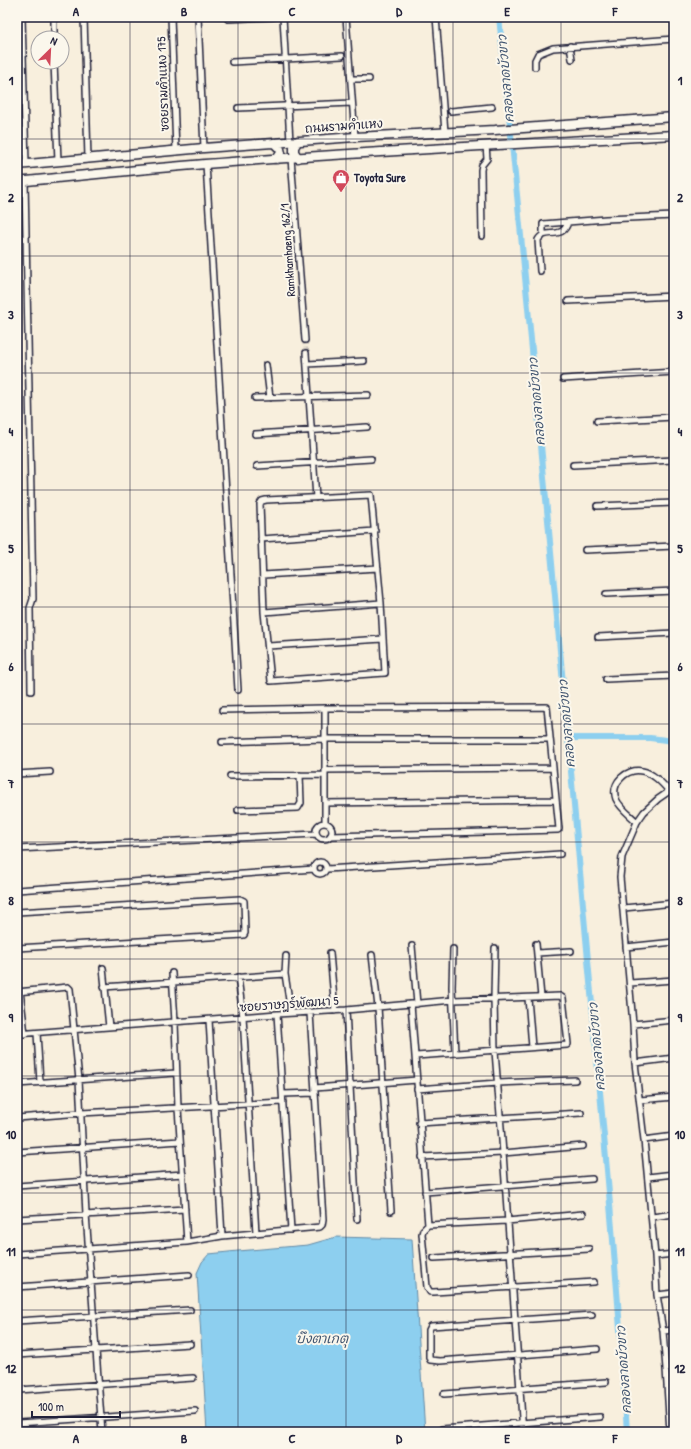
<svg xmlns="http://www.w3.org/2000/svg" width="691" height="1449" font-family="'Patrick Hand','Playpen Sans Thai',sans-serif">
<rect width="100%" height="100%" fill="#f8efdd"/>
<filter id="ink" filterUnits="userSpaceOnUse"><feTurbulence type="fractalNoise" baseFrequency=".025" numOctaves="2"/><feDisplacementMap in="SourceGraphic" scale="8" xChannelSelector="R" yChannelSelector="G"/><feConvolveMatrix kernelMatrix="1 2 1 2 8 2 1 2 1" color-interpolation-filters="sRGB"/></filter>
<g filter="url(#ink)">
<!-- water -->
<path fill="#8dcfef" stroke="#628aa7" d="M336,1237L412,1239L425,1432H207L197,1273L202,1262L209,1254L238,1251L308,1245Z"/>
<g fill="none" stroke-linecap="round" stroke-linejoin="round">
<!-- canal -->
<path stroke="#8dcfef" stroke-width="6" d="M499,17C528,294 553,571 578,849C595,1043 615,1237 627,1432
M569,738H650L674,741"/>
<!-- street-tunnel -->
<path stroke="#cdc6bd" stroke-width="5" stroke-dasharray="5 2.5" stroke-linecap="butt" d="M305,340L306,353"/>
<defs>
<path id="street" d="M22,17L26,164
M54,17V38
M84,17L88,159
M171,17L176,150
M198,17L204,148
M283,17L290,142
M346,17L355,137
M436,17L445,132
M228,19L273,17
M570,46L572,59
M54,62L58,161
M232,62L342,56
M535,67V60L538,54L553,48L674,39
M351,79H369
M238,108L352,103
M451,111L492,107
M291,158L305,340
M206,164L238,690
M25,181L33,599L30,608L31,691
M543,235V224L568,222
M482,236L481,170L482,165L487,159L486,145
M540,271L538,240C545,227 563,241 568,222L606,219L674,216
M568,301L674,296
M306,353L316,498
M307,364L364,361
M266,365L270,398
M563,379L674,372
M255,398L368,395
M597,421L674,417
M255,434L367,427
M573,465L674,460
M257,466L371,459
M371,495L381,603L385,673L271,681L264,612L260,504L262,501L266,500Z
M597,506L674,503
M261,539L375,531
M585,550L674,546
M263,575L378,568
M606,594L674,591
M264,612L381,603
M598,637L674,633
M268,646L383,639
M606,679L674,676
M325,708V823
M222,710L325,708L547,707L559,829L558,830L330,836
M222,742L325,739H550
M325,770L553,768
M17,774L50,772
M230,776L325,775
M325,803L556,800
M238,810L298,808L301,803L300,775
M637,822C630,815 620,808 616,799C610,783 627,768 642,771C653,773 662,783 669,791
M316 831a8 8 0 1 1 16 0a8 8 0 1 1-16 0Z
M17,849L316,834
M314 868a6 6 0 1 1 12 0a6 6 0 1 1-12 0Z
M327,869L560,854
M17,890L314,869
M624,908L674,903
M17,912L240,899L244,901L245,933L244,935L17,948
M536,944L541,997
M412,946L417,1004
M626,947L674,942
M495,948L494,998L495,1051L503,1153L523,1432
M453,949L452,987L455,1053
M330,953L335,1011
M537,953L571,951
M372,955L378,1007L391,1211
M286,956L285,974L291,1013
M103,968L109,1027
M172,973L175,1022L178,1108L187,1242
M238,977L243,1017L256,1233
M630,983L674,980
M104,987L285,974
M20,991L25,1034
M17,992L68,987L70,989L79,1080L86,1214L102,1432
M528,998L532,1047
M411,1004L428,1225
M346,1010L357,1219
M277,1014L291,1230
M209,1020L222,1236
M633,1024L674,1020
M37,1033L40,1082
M17,1034L277,1014L346,1010L453,1000L560,996L563,998L568,1044L567,1045L416,1056
M635,1063L674,1058
M17,1084L176,1073
M315,1088L417,1080
M417,1089L498,1083L575,1080
M283,1094L315,1093
M640,1100L674,1097
M17,1118L81,1113L283,1102
M419,1123L581,1113
M644,1140L674,1136
M17,1152L180,1141
M422,1157L503,1153L583,1146
M648,1177L674,1174
M17,1186L183,1174
M425,1192L592,1179
M583,1214L507,1221L428,1225L423,1230L422,1234L427,1287L430,1292H434L594,1282
M652,1217L674,1214
M17,1219L185,1209
M17,1254L187,1242L222,1236L320,1227L322,1225L323,1219L310,1013
M655,1256L674,1254
M434,1258L589,1249
M17,1287L189,1275
M657,1295L674,1293
M592,1315L431,1326L429,1330V1357L430,1360L440,1361L597,1349
M17,1321L190,1310
M663,1331L674,1330
M17,1355L190,1344
M666,1369L674,1368
M19,1390L193,1378
M444,1394L606,1382
M18,1423L195,1411
M442,1429L600,1417
M670,1432L666,1369L663,1331L657,1295L655,1256L644,1140L635,1063L633,1024L620,877L622,857L637,822L644,812L658,799L674,788"/>
<path id="primary" d="M298,141L294,147V152L298,158
M274,143L280,149L281,153L277,159
M17,165L204,148L355,137L495,130L674,117
M17,182C80,176 142,169 205,164C361,152 518,144 674,135"/>
</defs>
<!-- street casing -->
<use href="#street" stroke="#22223b" stroke-width="8"/>
<!-- primary casing -->
<use href="#primary" stroke="#22223b" stroke-width="11"/>
<!-- street -->
<use href="#street" stroke="#fbf7ec" stroke-width="5"/>
<!-- primary -->
<use href="#primary" stroke="#fbf7ec" stroke-width="8"/>
</g>
</g>
<!-- grid -->
<path fill="none" stroke="#22223b" stroke-width="1" stroke-opacity="0.55" d="M130,17V1432M238,17V1432M346,17V1432M453,17V1432M561,17V1432M17,139H674M17,256H674M17,373H674M17,490H674M17,607H674M17,724H674M17,842H674M17,959H674M17,1076H674M17,1193H674M17,1310H674"/>
<!-- icons -->
<defs>
<symbol id="shop-pin" viewBox="-11 -11 22 30"><path d="M0 17L-7.5 6A9.5 9.5 0 1 1 7.5 6Z" fill="#d1495b" stroke="#fbf7ec"/><path d="M-5-2.5h2.3a2.7 3.5 0 0 1 5.4 0H5L5.5 6h-11ZM-1.5-2.5h3a1.5 2.3 0 0 0-3 0Z" fill="#fff"/></symbol>
</defs>
<g fill-rule="evenodd">
<use href="#shop-pin" x="331" y="168" width="20" height="27"/>
</g>
<g text-anchor="middle" stroke-width="4" stroke-linejoin="round" paint-order="stroke">
<!-- street labels -->
<g font-size="12" fill="#22223b" stroke="#fbf7ec">
<text transform="translate(163 84) rotate(-92)" y="4">ซอยรามคำแหง 175</text>
<text transform="translate(344 126) rotate(-4)" y="4">ถนนรามคำแหง</text>
<text transform="translate(288 250) rotate(-94)" y="4">Ramkhamhaeng 162/1</text>
<text transform="translate(289 1004) rotate(-4)" y="4">ซอยราษฎร์พัฒนา 5</text>
</g>
<!-- poi labels -->
<g font-size="12" font-weight="bold" fill="#22223b" stroke="#fbf7ec" text-anchor="start">
<text x="354" y="182">Toyota Sure</text>
</g>
<!-- water labels -->
<g font-size="13" font-style="italic" fill="#425671" stroke="#fbf7ec">
<text transform="translate(505 79) rotate(-95)" y="5">คลองลาดบัวขาว</text>
<text transform="translate(536 402) rotate(-95)" y="5">คลองลาดบัวขาว</text>
<text transform="translate(566 724) rotate(-95)" y="5">คลองลาดบัวขาว</text>
<text transform="translate(596 1047) rotate(-95)" y="5">คลองลาดบัวขาว</text>
<text x="322" y="1343">บึงตาเกตุ</text>
<text transform="translate(623 1370) rotate(-94)" y="5">คลองลาดบัวขาว</text>
</g>
</g>
<!-- margin -->
<rect width="691" height="1449" fill="none" stroke="#fbf7ec" stroke-width="44"/>
<!-- north arrow -->
<g transform="translate(50 50) rotate(24)"><circle r="19" fill="#fbf7ec" stroke="#a4a2a5"/>
<path d="M0-3L7 15L0 10L-7 15Z" fill="#d1495b"/>
<text y="-6" font-size="11" font-weight="bold" text-anchor="middle" fill="#22223b">N</text>
</g>
<!-- scale -->
<path d="M32 1411v6h88v-6" fill="none" stroke="#22223b" stroke-width="2"/>
<text x="38" y="1411" font-size="12" fill="#22223b" stroke="#fbf7ec" stroke-width="3" paint-order="stroke">100 m</text>
<rect x="22" y="22" width="647" height="1405" fill="none" stroke="#22223b" stroke-width="1.5"/>
<g font-size="13" text-anchor="middle" font-weight="bold" fill="#22223b">
<text x="76" y="16">A</text>
<text x="184" y="16">B</text>
<text x="292" y="16">C</text>
<text x="399" y="16">D</text>
<text x="507" y="16">E</text>
<text x="615" y="16">F</text>
<text x="11" y="85">1</text>
<text x="680" y="85">1</text>
<text x="11" y="202">2</text>
<text x="680" y="202">2</text>
<text x="11" y="319">3</text>
<text x="680" y="319">3</text>
<text x="11" y="436">4</text>
<text x="680" y="436">4</text>
<text x="11" y="553">5</text>
<text x="680" y="553">5</text>
<text x="11" y="671">6</text>
<text x="680" y="671">6</text>
<text x="11" y="788">7</text>
<text x="680" y="788">7</text>
<text x="11" y="905">8</text>
<text x="680" y="905">8</text>
<text x="11" y="1022">9</text>
<text x="680" y="1022">9</text>
<text x="11" y="1139">10</text>
<text x="680" y="1139">10</text>
<text x="11" y="1256">11</text>
<text x="680" y="1256">11</text>
<text x="11" y="1373">12</text>
<text x="680" y="1373">12</text>
<text x="76" y="1443">A</text>
<text x="184" y="1443">B</text>
<text x="292" y="1443">C</text>
<text x="399" y="1443">D</text>
<text x="507" y="1443">E</text>
<text x="615" y="1443">F</text>
</g>
</svg>
